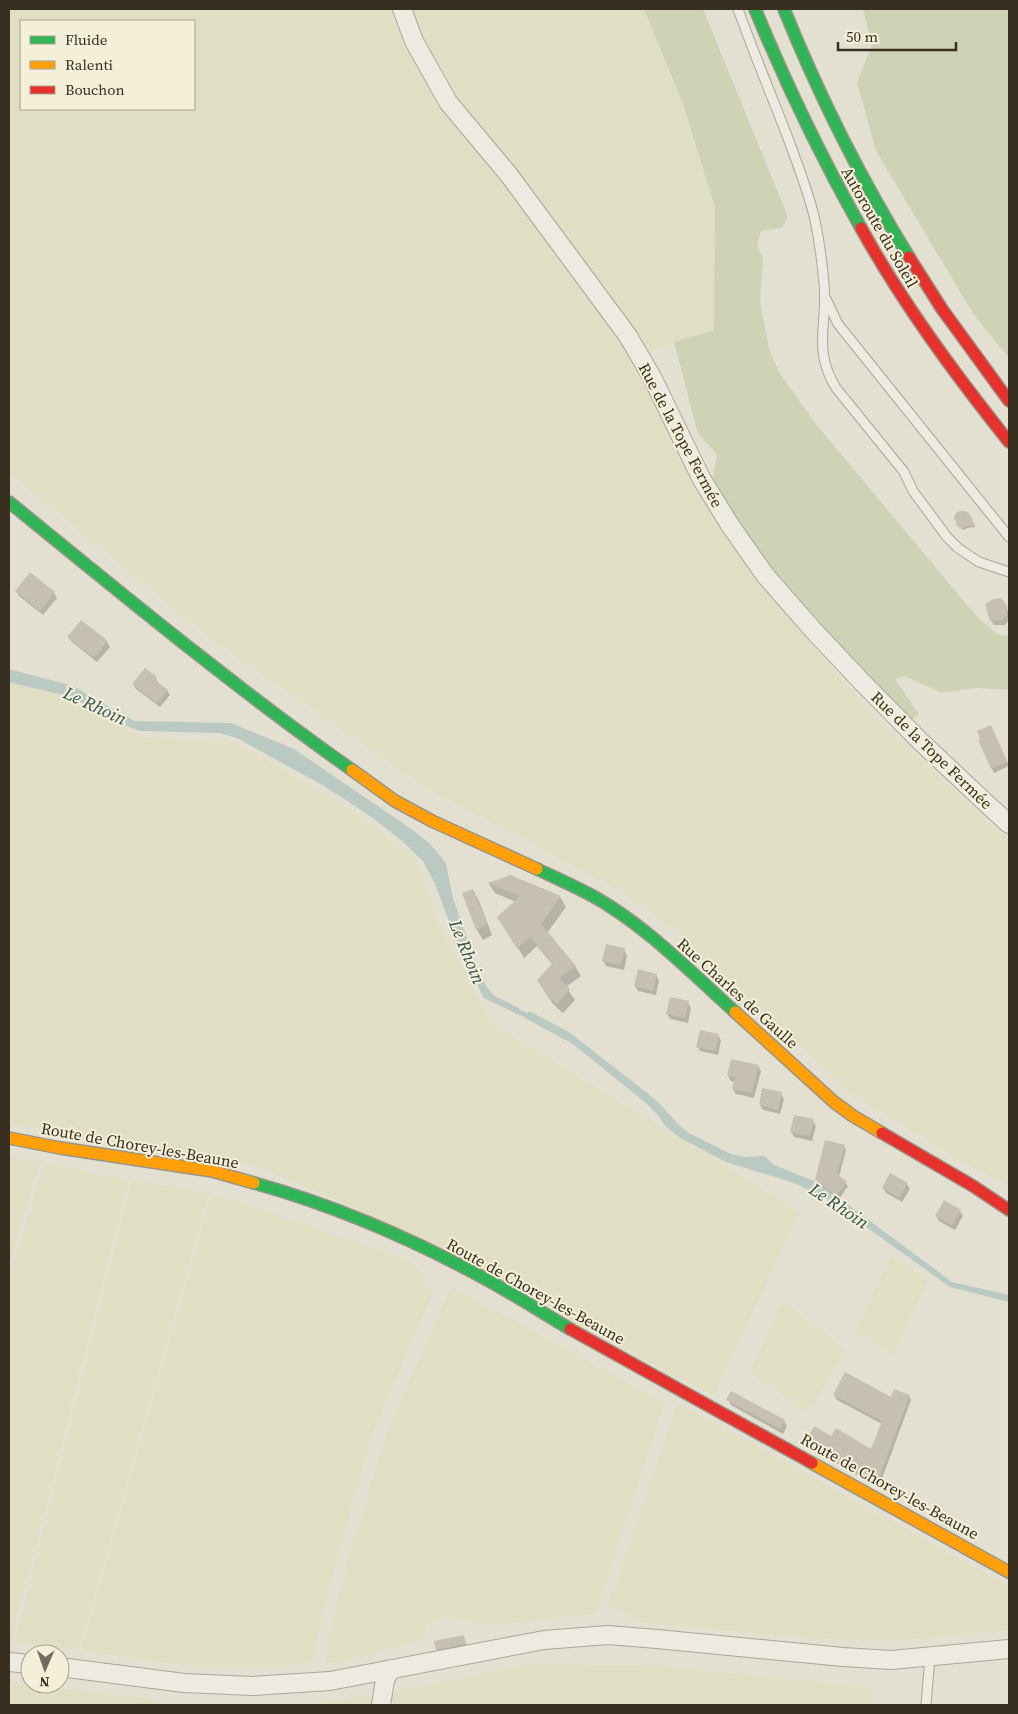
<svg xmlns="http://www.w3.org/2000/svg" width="1018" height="1714" font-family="'Source Serif 4',serif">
<rect width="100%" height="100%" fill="#e3e0d1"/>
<!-- farmland -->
<path fill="#e1dfc3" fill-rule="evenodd" d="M9,9H644L683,104L715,207L714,330L632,357L708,508L816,649L879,720L993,827L1009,838V1185L956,1158L856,1097L680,934L622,892L418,783L207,636L9,473ZM21,21H194V109H21Z
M9,682L68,697L139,737L235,743L335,799L416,858L440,925L491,1023L800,1212L714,1395L589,1332L352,1206L255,1166L197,1153L69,1134L9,1123Z
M9,1157L40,1162L9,1265Z
M44,1163L128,1181L11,1642H9V1279Z
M132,1181L177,1187L209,1193L78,1650L15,1643Z
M212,1195L252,1206L406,1260L418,1267L425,1274L424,1286H432L433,1294L373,1431L326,1598L313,1660L286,1666H187L81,1651Z
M892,1255L928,1280L894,1355L855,1331Z
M454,1288L664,1403L596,1614L496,1625L455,1618H445L434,1621L426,1627L425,1634L418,1641L338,1663H326L325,1656L349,1553L390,1424L449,1291Z
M782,1301L846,1349L816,1401L806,1411L750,1372Z
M678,1403L1009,1586V1630L903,1640L859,1641L772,1635L640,1622L608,1605Z
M533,1664L662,1666L871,1688L870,1705H308L400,1691Z
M9,1683L139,1697L176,1705H9Z"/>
<!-- green -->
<path fill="#ced3b5" d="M644,9H703L788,217L782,228L761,231L757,245L763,258L760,302L769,349L779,372L815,423L978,618L997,634L1009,636V690L976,688L942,693L904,676L895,679L919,714L907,724L772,580L718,496L713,478L717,454L698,434L674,342L714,330L715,207L683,104Z
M863,9H1009V358L974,315L876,151L857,82L872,45Z"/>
<!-- water -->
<path fill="#bacac2" d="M9,669L73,686L134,721L231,723L294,749L410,828L429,843L442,858L446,864L453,898L477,967L486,986L493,995L519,1008L517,1014L484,998L462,956L435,884L423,861L403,842L373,818L324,786L237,738L219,733L140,731C116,723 96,708 73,699C53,691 30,688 9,682Z
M529,1011L569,1032L656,1100L677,1123L689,1133L731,1154L745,1157L765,1156L774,1165L819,1183L952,1282L1009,1295V1302L950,1287L823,1196L791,1182L726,1162L680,1138L665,1126L659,1116L647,1104L573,1044L525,1018Z"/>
<!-- shadow -->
<path fill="#0003" d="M968,514L975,527L967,528L964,530L960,528L955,519Z
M30,574L54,593L57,598L43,615L19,596L16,591Z
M1006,607L1009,612V620L1005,625H994L991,620Z
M69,637L107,642L110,647L97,662L72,642Z
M156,678L158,684L167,690L170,695L160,707L136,689L133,684Z
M993,730L1009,766L994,773L979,741Z
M510,876L560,897L566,907L547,933L575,966L581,976L566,987L575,1000L563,1013L553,1004L544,990L553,965L537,946L524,958L505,927L516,902L495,893L489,884Z
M473,890L479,901L492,935L483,940L477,930L463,894Z
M624,950L627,955L624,970L606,966L603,961Z
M656,975L659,980L656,995L638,991L635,986Z
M688,1003L691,1008L688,1023L670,1019L667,1013Z
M718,1035L721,1040L718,1055L700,1051L697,1046Z
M758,1066L761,1071L754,1098L736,1094L733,1089L735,1082L731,1081L728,1076Z
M781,1094L784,1099L780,1114L763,1110L760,1105Z
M813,1121L816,1126L812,1141L794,1137L791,1131Z
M844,1146L846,1150L839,1177L848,1186L839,1199L819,1184L817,1180Z
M907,1184L910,1189L902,1202L886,1193L883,1188Z
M960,1211L963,1216L955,1230L939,1221L936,1216Z
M834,1395L892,1399L909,1396L911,1400L879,1487L809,1448L806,1443L832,1437L872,1451L882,1424L837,1400Z
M728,1400L784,1421L787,1426L783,1434L731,1405Z
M463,1636L468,1649L440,1654L437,1649Z"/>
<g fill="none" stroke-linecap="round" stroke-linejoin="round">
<!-- stream -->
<path stroke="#bacac2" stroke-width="5" d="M513,1009L532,1018"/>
</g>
<!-- building -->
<path fill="#c7c0b2" d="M961,511H965L970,514L975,526H966L962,529L957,526L954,517L957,512Z
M30,572L55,592L40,611L15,591Z
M1001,598L1007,606V615L1002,620L990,621L985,604L993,599Z
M81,620L108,641L94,658L67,637Z
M145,668L157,677L155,680L168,690L157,703L132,684Z
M991,725L1007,762L991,769L978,740L980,739L977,731Z
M510,875L561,896L541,924L576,966L559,978L570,989L557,1004L546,994L537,980L553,963L530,937L517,949L497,917L520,896L488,883Z
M473,889L487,924L476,930L462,893Z
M606,944L625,948L621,965L602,961Z
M638,969L657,974L653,991L634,986Z
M670,997L689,1001L685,1018L666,1014Z
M700,1030L719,1034L715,1051L696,1047Z
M731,1059L759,1065L752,1093L732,1089L735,1077L727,1076Z
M762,1088L782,1092L778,1110L759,1105Z
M794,1115L814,1119L809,1136L790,1132Z
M825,1140L845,1145L837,1174L847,1182L836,1196L815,1180Z
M890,1173L908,1183L899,1198L882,1188Z
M944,1200L961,1210L952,1225L935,1216Z
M845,1372L891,1397L894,1389L910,1395L877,1483L805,1443L814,1426L831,1436L836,1428L871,1449L882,1421L833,1395Z
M731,1391L785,1420L780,1429L726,1400Z
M464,1635L466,1644L436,1650L434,1641Z"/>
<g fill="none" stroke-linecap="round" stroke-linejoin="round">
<defs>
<path id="lane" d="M738,9C753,51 770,92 786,133C796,160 807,188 814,216C819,238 822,261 824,284C828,323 812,349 836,388L904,472L913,491L947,537L958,548L979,562L1009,572
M826,299L838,324L1009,537
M926,1705L930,1657"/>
<path id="street" d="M402,9L414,41L448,102L509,175L628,336L652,377L701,478L730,525L765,575L813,630L862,682L919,740L987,804L1009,824
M9,1662L30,1664
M60,1667L184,1683L252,1686L330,1681L544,1640L608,1635L657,1639L843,1657L891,1660L1009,1649
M381,1705L385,1680L391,1669"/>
<path id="fast" d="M755,9C786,84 821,157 861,228
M784,9C820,98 859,176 909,257
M9,502C122,594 233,686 352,770
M537,869C554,877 572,885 589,894C642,922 691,972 735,1012
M254,1183C333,1205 410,1238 482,1277C512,1293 541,1312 570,1329"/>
<path id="slow" d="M352,770L395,801L432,821L537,869
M735,1012L834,1102L853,1116L882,1133
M9,1138L60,1148L212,1171L254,1183
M812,1463L1009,1572"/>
<path id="jam" d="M861,228C903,304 955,374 1009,442
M909,257L942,309L1009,401
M882,1133L973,1186L1009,1210
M570,1329L812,1463"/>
</defs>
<!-- lane casing -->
<use href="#lane" stroke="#a9a599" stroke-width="11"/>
<!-- street casing -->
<use href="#street" stroke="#a9a599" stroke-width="20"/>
<!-- fast casing -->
<use href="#fast" stroke="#999589" stroke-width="14"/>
<!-- slow casing -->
<use href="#slow" stroke="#999589" stroke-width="14"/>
<!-- jam casing -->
<use href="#jam" stroke="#999589" stroke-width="14"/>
<!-- lane -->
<use href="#lane" stroke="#eceae1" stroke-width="9"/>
<!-- street -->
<use href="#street" stroke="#eceae1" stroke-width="18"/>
<!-- fast -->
<use href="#fast" stroke="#30b455" stroke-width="11"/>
<!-- slow -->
<use href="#slow" stroke="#ff9f0a" stroke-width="11"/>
<!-- jam -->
<use href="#jam" stroke="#e5322d" stroke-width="11"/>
</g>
<g text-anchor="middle" stroke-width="4" stroke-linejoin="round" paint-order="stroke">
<!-- street labels -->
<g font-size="16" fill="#382f21" stroke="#f3efd8">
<text transform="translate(880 227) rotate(60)" y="6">Autoroute du Soleil</text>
<text transform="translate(681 435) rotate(62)" y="6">Rue de la Tope Fermée</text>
<text transform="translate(932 750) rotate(44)" y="6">Rue de la Tope Fermée</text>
<text transform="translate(738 993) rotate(42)" y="6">Rue Charles de Gaulle</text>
<text transform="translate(140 1145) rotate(10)" y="6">Route de Chorey-les-Beaune</text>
<text transform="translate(536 1291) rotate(29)" y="6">Route de Chorey-les-Beaune</text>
<text transform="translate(890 1486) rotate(29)" y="6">Route de Chorey-les-Beaune</text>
</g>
<!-- water labels -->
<g font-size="18" font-style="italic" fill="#325356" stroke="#f3efd8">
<text transform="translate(95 706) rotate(25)" y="6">Le Rhoin</text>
<text transform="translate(467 952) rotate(68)" y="6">Le Rhoin</text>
<text transform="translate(839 1206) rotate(34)" y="6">Le Rhoin</text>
</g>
</g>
<!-- border -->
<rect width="1018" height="1714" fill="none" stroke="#382f21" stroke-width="20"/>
<!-- legend -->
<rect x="20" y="20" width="175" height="90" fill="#f3efd8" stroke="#a8a28f"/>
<rect x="30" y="36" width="25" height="8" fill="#30b455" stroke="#a8a28f"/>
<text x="65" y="45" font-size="15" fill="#382f21">Fluide</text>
<rect x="30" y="61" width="25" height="8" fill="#ff9f0a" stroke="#a8a28f"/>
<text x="65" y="70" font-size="15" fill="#382f21">Ralenti</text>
<rect x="30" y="86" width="25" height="8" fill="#e5322d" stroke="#a8a28f"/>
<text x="65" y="95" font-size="15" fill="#382f21">Bouchon</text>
<!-- north arrow -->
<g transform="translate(45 1669) rotate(182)"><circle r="24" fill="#f3efd8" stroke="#a8a28f"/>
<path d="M0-4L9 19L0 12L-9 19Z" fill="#746d5f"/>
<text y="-8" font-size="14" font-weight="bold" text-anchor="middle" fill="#382f21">N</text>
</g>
<!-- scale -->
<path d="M838 42v8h118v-8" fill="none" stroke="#382f21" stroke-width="2.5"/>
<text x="846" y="42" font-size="15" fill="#382f21" stroke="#f3efd8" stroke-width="4" paint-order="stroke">50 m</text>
</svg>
